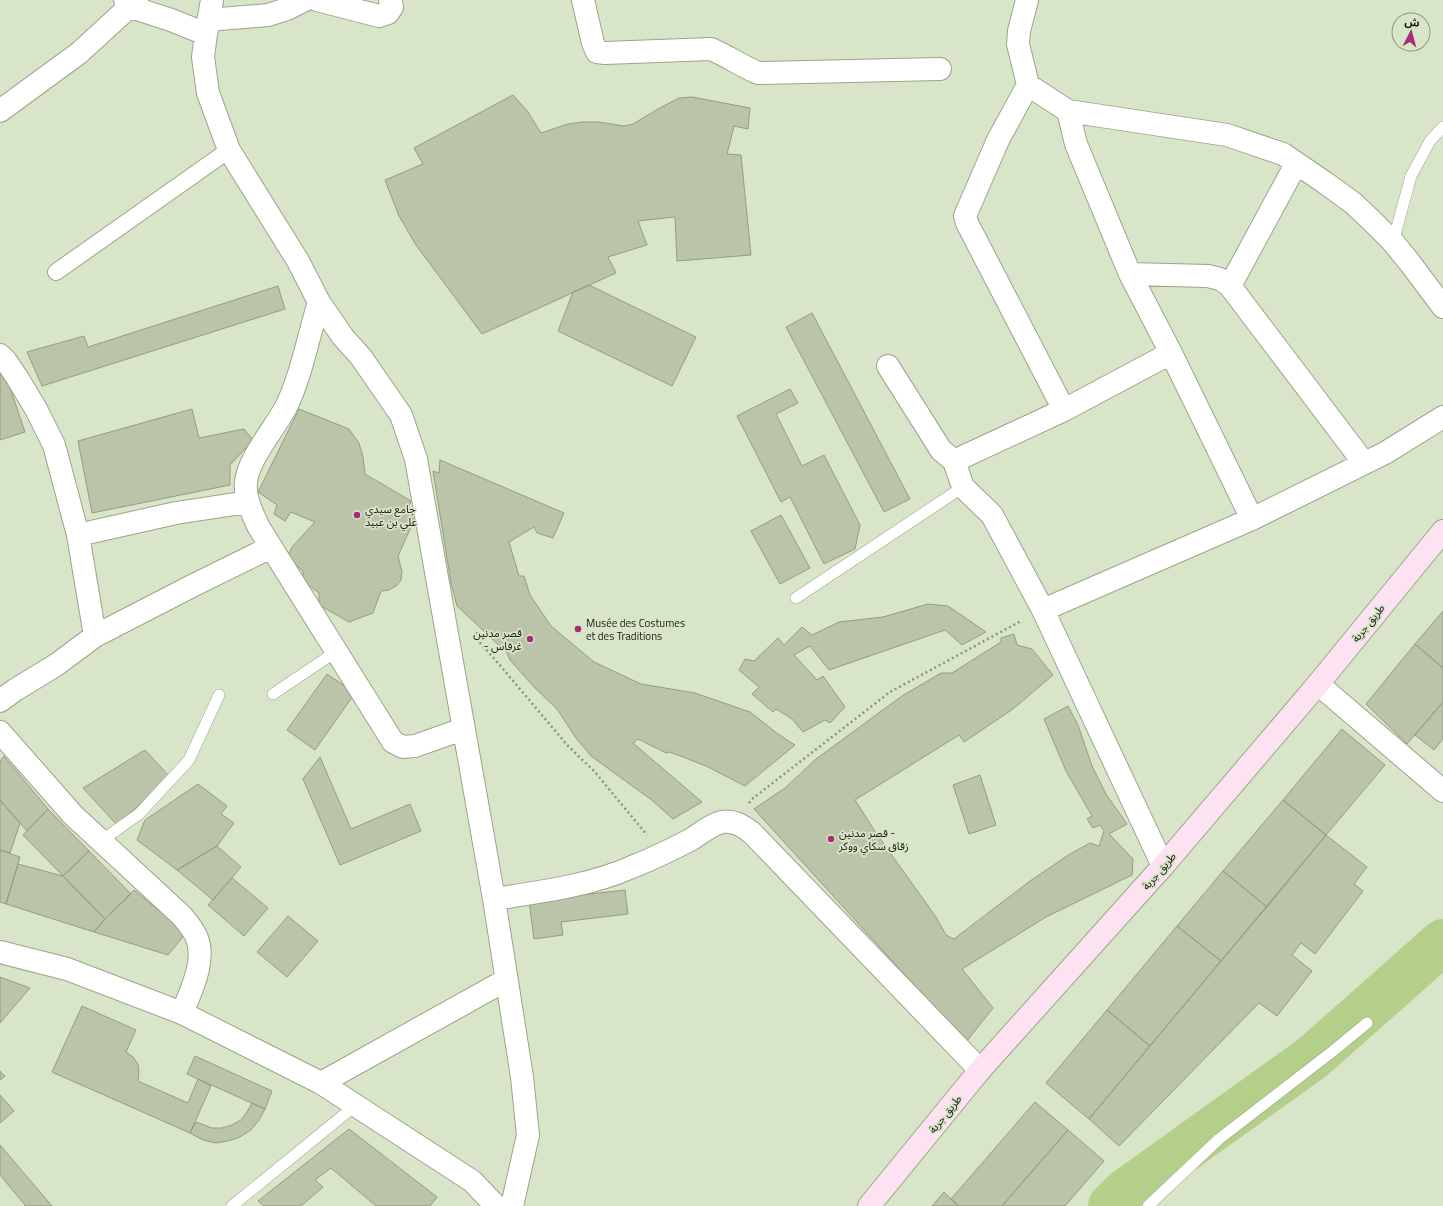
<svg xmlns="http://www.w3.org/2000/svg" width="1443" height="1206" font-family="'Titillium Web','Noto Sans Arabic',sans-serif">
<rect width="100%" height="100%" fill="#d9e5c9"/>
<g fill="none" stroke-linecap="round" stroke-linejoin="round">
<!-- river -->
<path stroke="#b4cf89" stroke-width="46" d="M1111,1206L1125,1192L1312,1058L1443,942"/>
</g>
<!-- building -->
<path fill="#b9c4a9" stroke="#929d82" d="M513,95L528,112L541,133L568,124L583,122H599L624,126L633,124L658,109L679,98L692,97L750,108L748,129L734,126L727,154L741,155L751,255L677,261L675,217L638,221L647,245L608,257L616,273L482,334L416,245L399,216L385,180L423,164L414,148Z
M589,285L696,337L672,386L558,331L573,292Z
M278,286L285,309L42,386L27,352L84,336L88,347Z
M812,313L910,499L884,512L786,327Z
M2,364L25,432L0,440V365Z
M790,389L798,403L776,414L802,466L824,455L860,525L855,549L824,564L790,497L781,502L737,416Z
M192,409L199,438L244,429L253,440L230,465V485L92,513L78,441Z
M299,409L349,429L359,443L363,457L365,474L411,501L407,511L416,516L398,556L402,572L401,580L396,586L389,590L381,591L373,613L349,622L319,605V593L303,581V571L287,558L292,547L315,522L291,512L285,521L274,514L277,505L258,492Z
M440,460L564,513L553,538L537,533L534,527L509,542L519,576H524L530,595L551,626L594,662L641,684L695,693L750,712L778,734L795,745L745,786L706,766L670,752L666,753L638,739L633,743L702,802L673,819L653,801L591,756L576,738L557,709L534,687L510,660L507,653L457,606L451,583L433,471L439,473Z
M781,515L810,568L780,584L751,531Z
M928,604L948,606L986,632L962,645L945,630L829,670L810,646L794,655L817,680L823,676L845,707L830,723L825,720L803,732L792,719L776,709L773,712L752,694L759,687L739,670L745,659L754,661L778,638L784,645L802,627L812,635L839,622L883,617Z
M1443,611V668L1415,644Z
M1014,634L1017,645L1032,649L1053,675L1013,709L964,742L959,735L855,800L876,833L936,917L946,935L954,939L1030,881L1070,854L1090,843L1099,846L1104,831L1100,825L1093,828L1087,819L1092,816L1066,771L1044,719L1068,706L1078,725L1092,766L1106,794L1127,824L1109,834L1133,859L1132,875L1046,917L962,969L993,1008L966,1042L754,809L785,788L816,759L902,696L941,673H952L1001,642V638Z
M1415,644L1443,668V702L1407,744L1366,704Z
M327,674L355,693L315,750L287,730Z
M1443,702V739L1434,750L1415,735Z
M1342,729L1385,765L1326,835L1283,800Z
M145,750L170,777L117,825L83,788Z
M4,756L48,809L27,831L0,800V764L1,760Z
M320,757L351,829L410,804L421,831L340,865L303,779Z
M980,775L996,825L969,834L953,785Z
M198,784L227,806L221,814L234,823L217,846L177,870L137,840L145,820Z
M0,800L20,823L10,853L0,850Z
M1283,800L1326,835L1267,907L1223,871Z
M48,809L89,851L63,876L23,835Z
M1326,835L1367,867L1354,884L1363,891L1315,954L1301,943L1292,955L1312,971L1277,1016L1259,1003L1119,1146L1089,1119Z
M217,846L241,867L213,900L177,870Z
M0,850L20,857L6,904L0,902Z
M89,851L131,894L105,919L63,876Z
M18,864L63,876L105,919L94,932L6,904Z
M1223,871L1267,907L1221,961L1177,926Z
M232,878L268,908L244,936L208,905Z
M134,890L186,933L168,955L94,932L105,919Z
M625,890L628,914L561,922L563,935L534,939L529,901Z
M288,916L318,941L287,977L257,952Z
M1177,926L1221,961L1150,1046L1107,1010Z
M0,977L30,988L0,1023Z
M82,1006L136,1030L126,1052L133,1057L138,1064L139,1072L138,1081L188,1103L198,1079L211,1086L190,1133L52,1072Z
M1107,1010L1150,1046L1089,1119L1046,1083Z
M195,1056L272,1091L265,1109L187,1074Z
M0,1071L5,1076L0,1080Z
M0,1095L14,1111L0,1123Z
M1035,1102L1068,1130L1002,1206H959L951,1199Z
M252,1103L265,1109L259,1120L251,1130L240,1137L228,1141L216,1143L203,1140L190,1133L196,1122L212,1128H222L232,1125L241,1120L247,1112Z
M349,1129L437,1197L430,1206H376L331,1168L315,1180L323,1187L301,1206H264L258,1201Z
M1068,1130L1104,1161L1065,1206H1002Z
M0,1145L52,1206H24L25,1205L0,1175Z
M944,1192L951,1199L959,1206H932Z"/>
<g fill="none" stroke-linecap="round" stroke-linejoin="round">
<defs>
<path id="service" d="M1393,242L1411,176L1430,141L1443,127
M796,598L963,487
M273,694L337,651
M101,841L139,814L189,760L219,695
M232,1206L356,1105
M1148,1206L1219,1139L1333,1051L1367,1023"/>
<path id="pedestrian" d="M56,272L229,150"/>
<path id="minor" d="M125,0L131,7L171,20L206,34
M212,0L206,34L203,57L208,93L229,150L298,261L319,302L343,337L361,357L401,415L416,459L494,899L522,1077L528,1135L512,1206
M317,0L379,16L388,13L392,7L390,0
M583,0L593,43L597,52L605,53L711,49C727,56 742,66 758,73L940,69
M1027,0L1019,31L1018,44L1028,85L1068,111L1227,135L1283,154L1324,182L1353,203L1371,220L1393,242L1410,263L1443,307
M208,20L268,15L287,9L305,0
M1028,85L998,140L965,216L967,223L1064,410L1171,353
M0,111L79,53L137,0
M1068,111L1076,144L1130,274L1171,353L1252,519
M1130,274L1208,276L1220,279L1230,286L1364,463
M1230,286L1296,164
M319,302C309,334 301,377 286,407C275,428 248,459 246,482C244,497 252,512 258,526L393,742L403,747L415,746L463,729
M0,355L6,361L18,379L36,409L54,445L78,535L95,636L56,665L15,690L0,701
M888,366L941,450L954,461
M78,535L176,513L248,502
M1043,610L992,515L963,487L954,461L1064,410
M95,636L194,585L271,547
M1318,684L1443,791
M0,732L73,815L182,916C187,922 193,929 196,936C207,959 191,991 182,1013
M1163,866L1043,610L1252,519L1385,453L1443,417
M494,899C540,892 589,886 632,867C652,859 671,850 690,840C700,834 710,825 722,822C734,820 743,826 752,833L980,1070
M321,1083L506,980"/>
<path id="tertiary" d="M0,952L67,969L182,1013L321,1083L472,1181L496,1206"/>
<path id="secondary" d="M869,1206L980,1070L1163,866L1318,684L1443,531"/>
</defs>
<!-- service casing -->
<use href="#service" stroke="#9aa58a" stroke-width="12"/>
<!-- pedestrian casing -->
<use href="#pedestrian" stroke="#9aa58a" stroke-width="18"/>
<!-- minor casing -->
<use href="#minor" stroke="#9aa58a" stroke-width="24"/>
<!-- tertiary casing -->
<use href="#tertiary" stroke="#9aa58a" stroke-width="24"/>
<!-- secondary casing -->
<use href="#secondary" stroke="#9aa58a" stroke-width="24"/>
<!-- path -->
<path stroke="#8b937e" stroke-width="2.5" stroke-dasharray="2 3" stroke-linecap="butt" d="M473,635L498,663L568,746L594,771L647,835
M749,803L752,799L890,692L1021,621"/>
<!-- service -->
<use href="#service" stroke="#fff" stroke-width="11"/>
<!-- pedestrian -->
<use href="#pedestrian" stroke="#fff" stroke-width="16"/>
<!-- minor -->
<use href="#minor" stroke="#fff" stroke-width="22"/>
<!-- tertiary -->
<use href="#tertiary" stroke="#fff" stroke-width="22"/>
<!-- secondary -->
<use href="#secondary" stroke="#fde3f1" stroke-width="22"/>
</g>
<!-- markers -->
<g fill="#a82a7b" stroke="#d9e5c9" stroke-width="1.5">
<circle cx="357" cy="515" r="4"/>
<circle cx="578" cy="629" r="4"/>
<circle cx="530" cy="639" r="4"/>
<circle cx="831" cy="839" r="4"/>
</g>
<g text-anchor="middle" stroke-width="3.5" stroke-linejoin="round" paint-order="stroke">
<!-- poi labels -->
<g font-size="11" fill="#181c11" stroke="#d9e5c9" text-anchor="start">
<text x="365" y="513">جامع سيدي<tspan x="365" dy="13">علي بن عبيد</tspan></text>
<text x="586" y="627">Musée des Costumes<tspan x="586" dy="13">et des Traditions</tspan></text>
<text x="522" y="637" text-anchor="end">قصر مدنين<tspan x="522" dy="13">- غرفاس</tspan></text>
<text x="839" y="837">قصر مدنين -<tspan x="839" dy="13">زقاق سكاي ووكر</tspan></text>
</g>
<!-- street labels -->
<g font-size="11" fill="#181c11" stroke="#d9e5c9">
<text transform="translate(1368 623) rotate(-51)" y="4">طريق جربة</text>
<text transform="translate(1159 871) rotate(-49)" y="4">طريق جربة</text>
<text transform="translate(945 1114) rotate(-51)" y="4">طريق جربة</text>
</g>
</g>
<!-- north arrow -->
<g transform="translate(1411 32) rotate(6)"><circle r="19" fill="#d9e5c9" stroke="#8c957f"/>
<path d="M0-3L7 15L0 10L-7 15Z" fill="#a82a7b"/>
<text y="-6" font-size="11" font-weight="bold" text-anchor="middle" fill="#181c11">ش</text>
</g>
</svg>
